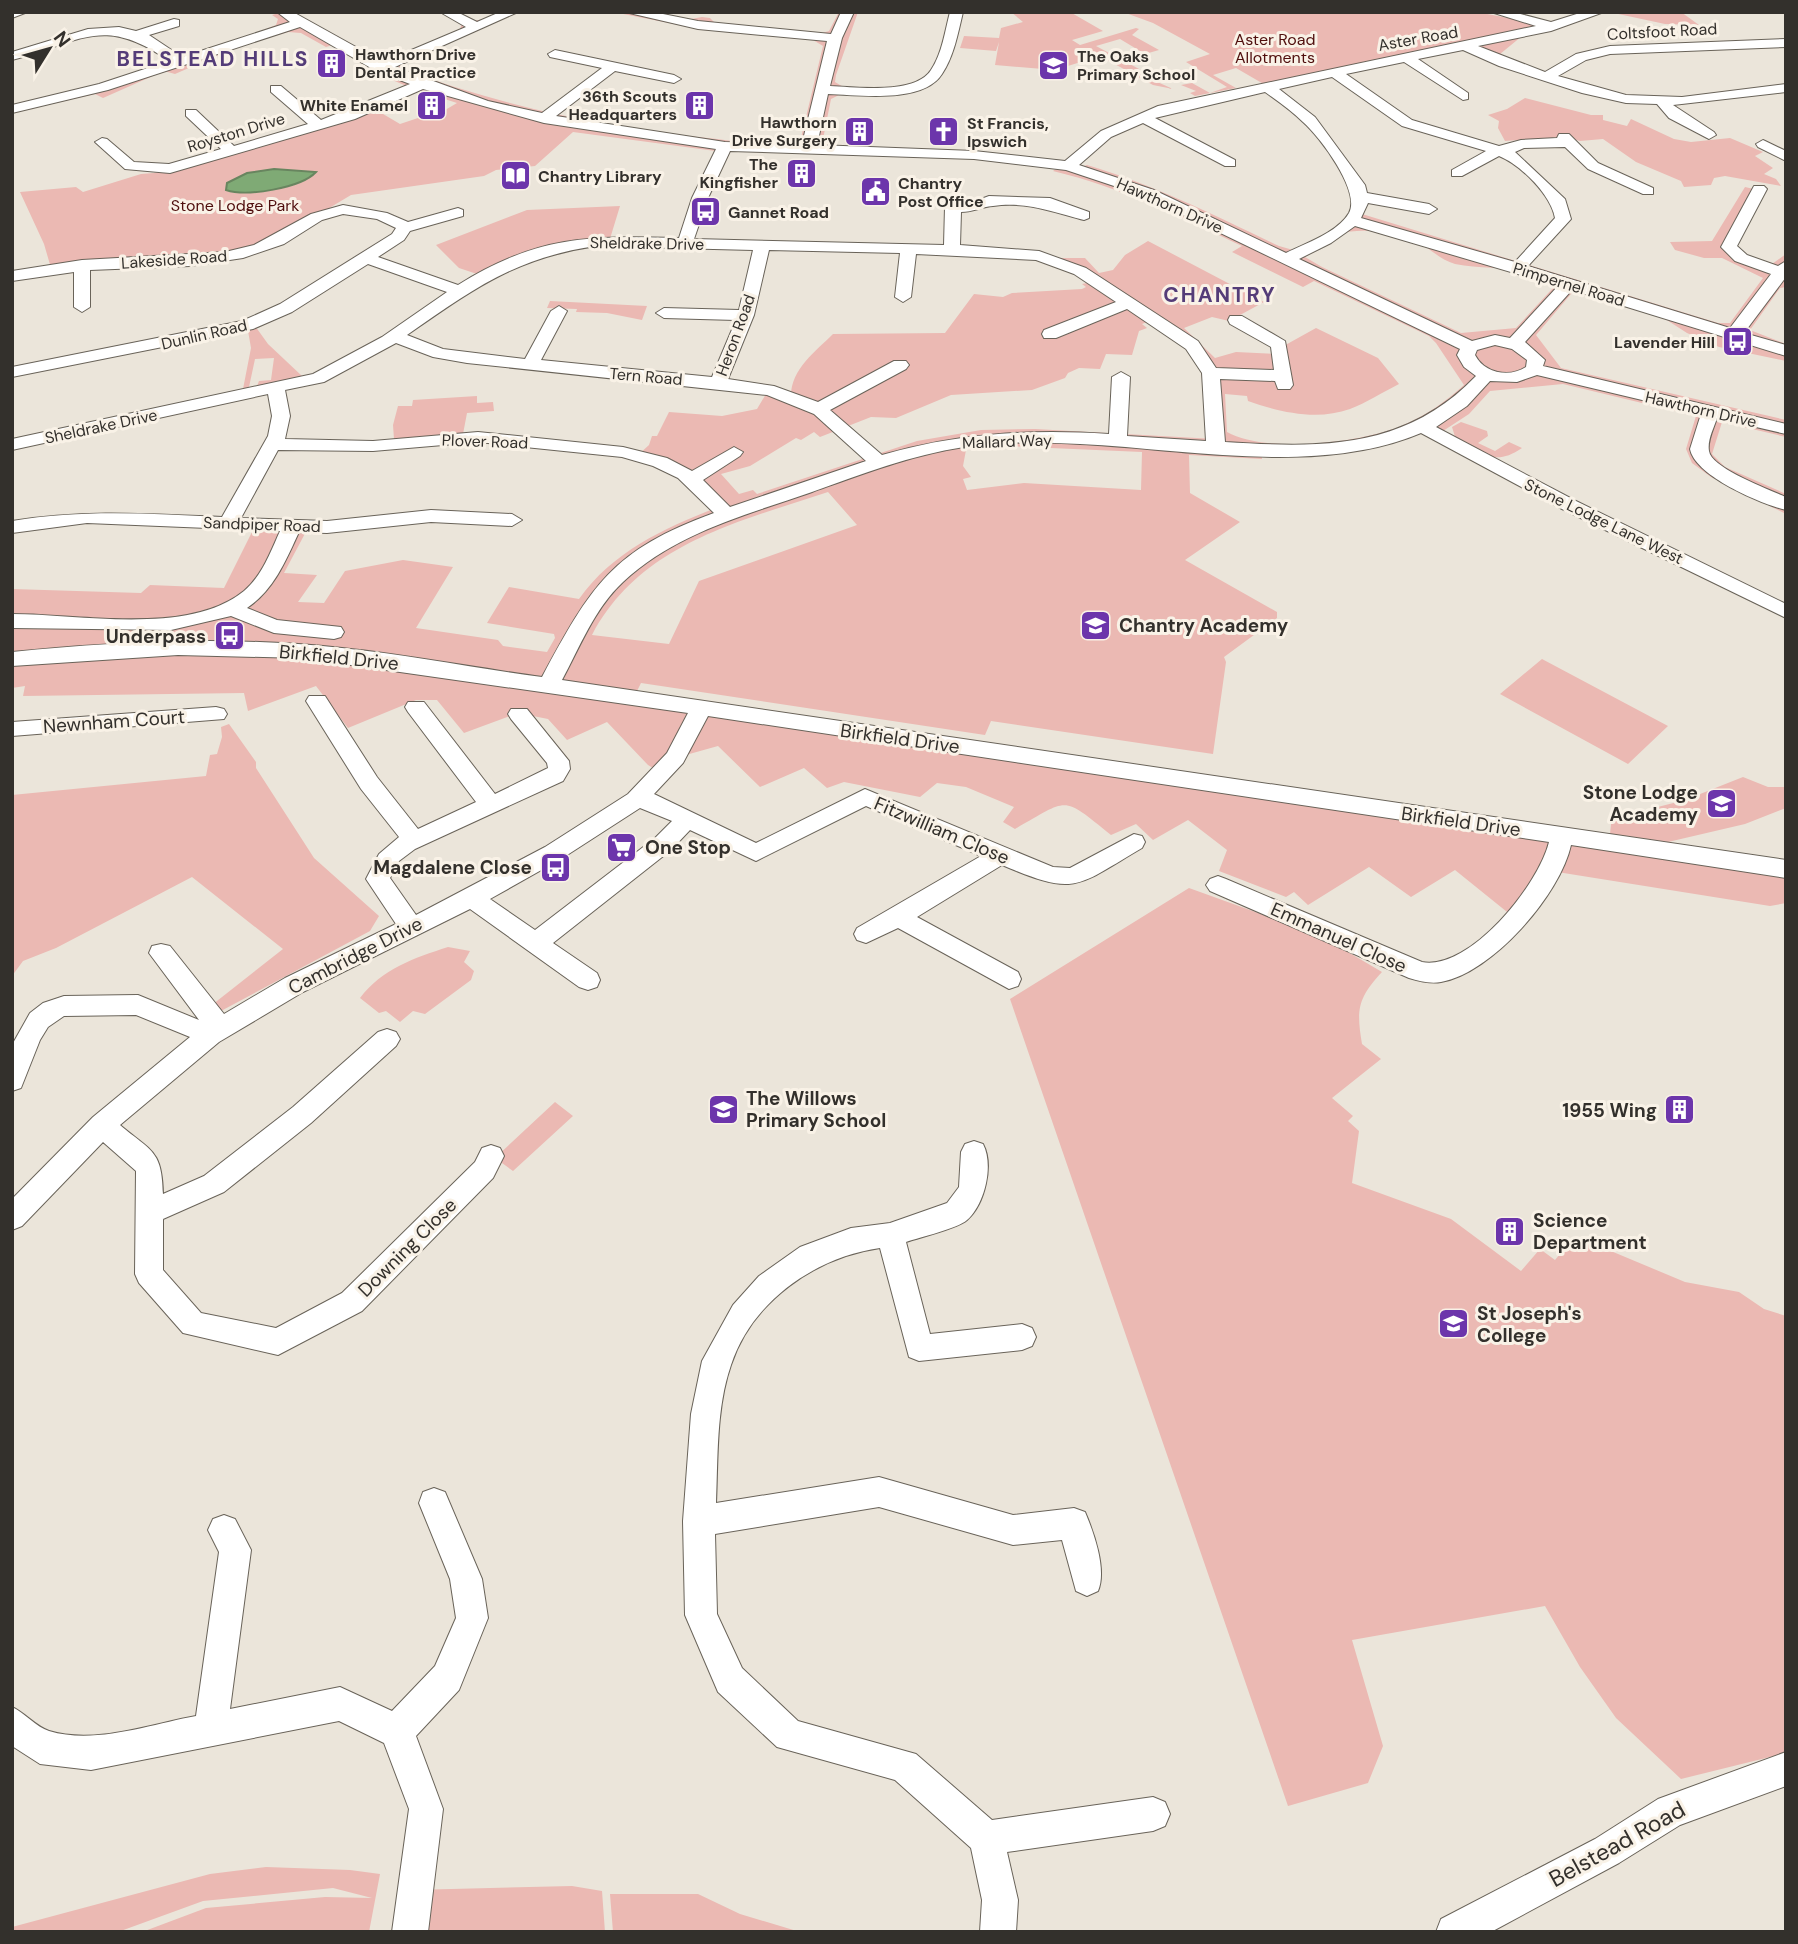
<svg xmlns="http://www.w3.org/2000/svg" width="1798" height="1944" font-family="'DM Sans',sans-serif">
<rect width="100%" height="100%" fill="#ebe5da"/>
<!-- green -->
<path fill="#ebb9b3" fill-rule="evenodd" d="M282,12H296L288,15L336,44L326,47L301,33L288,32L235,48L175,74L164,71L103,98L95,94L12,113V105L88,88L261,31L276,25L278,19L272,15Z
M613,12L686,20L702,17L710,18L720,28L816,35L829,31L839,12H858L836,75L835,82L845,88V92L831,99L823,139L835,146H726L723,152L573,132L535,166L496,170L484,176L351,195L279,238L244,252L51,268L44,244L20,192L76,187L83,192L141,174L179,171L378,111L400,124L424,116L430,119L457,103L423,92L404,90V85L367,69L390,63L379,59L394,58L460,29L462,23L484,19L402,62L400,68C503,107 608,128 717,139C743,142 777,149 801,138L823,46L813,40L705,30Z
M1011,12H1070L1103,31L1072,40L1080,45L1136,28L1139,29L1132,35L1159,50L1145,54L1120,39L1096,46L1141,70L1135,72L1173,89L1153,85L1100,56L1055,70L995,65L999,42L996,51L960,48L964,36L999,38L1001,28L1023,22Z
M1123,12H1477L1544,25L1527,32L1494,59L1464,45L1267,86L1236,68L1213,75L1236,88L1195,96L1190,93L1196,91L1181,85L1192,83L1210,93L1227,87L1186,62L1210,54L1153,23Z
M1609,12H1681L1699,25L1665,24Z
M1525,98L1591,115H1603V120L1627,126L1631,119L1674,139L1691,142L1730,138L1763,152L1755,156L1773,168L1764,174L1776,179L1781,186L1725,176L1714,178L1711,185L1684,187L1681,181L1636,162L1603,139L1580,141L1566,137L1505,141L1498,128L1499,121L1488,115L1507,109Z
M1087,165C1155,185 1216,216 1279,246L1293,250L1322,267L1461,333L1516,328L1553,288C1524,262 1489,271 1455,264C1438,259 1428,246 1414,240C1392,229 1368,230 1345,232L1362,214L1718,323H1730L1763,278L1722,258H1704L1675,250L1670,242L1712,241L1745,187L1758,190L1732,252L1772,264L1786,254V287L1780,288L1750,330L1786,344V361L1719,347L1687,333L1659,315L1590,293L1571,294L1536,335L1561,368L1786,420V437L1722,422L1712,454L1725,467L1786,494V514L1711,477L1692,463L1686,449L1696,416L1563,384L1490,391L1469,414L1443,431L1423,428L1396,438L1261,451L1262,459L1189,455L1190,493L1240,522L1185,560L1277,612V618L1224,657L1226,662L1213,754L991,721L985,735L641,683L634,697L1786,869V903L1770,906L1551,871L1517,920L1455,870L1411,897L1369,867L1308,905L1294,892L1286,897L1219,871L1227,850L1188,820L1153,840L1136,824L1111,835C1061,795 1070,798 1015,829L1003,822L1014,807L966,787L937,783L920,797L844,782L827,788L804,768L760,787L718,746L675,758L661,773L648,765L607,722L567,740L548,719L518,713L464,733L437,700H416L348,728L316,686L248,711L244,693L23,696L25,686L12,688V589L141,593L150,585L224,588L256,524L309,526L284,573L317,575L298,602L324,603L345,571L403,560L453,567L416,628L498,640L503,646L547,652L555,638L554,634L487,623L509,587L579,599C613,551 665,528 718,507L702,488L638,455L649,445L652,436H657L669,412L722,416L757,409L766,394L791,396C791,369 816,351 833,334L945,333L974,294L1003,297L1012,293L1082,289L1086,287L1082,284L1097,281L1047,258H1085L1099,273L1113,270L1125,255L1148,241L1264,302L1229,321L1212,317L1184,328L1215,358L1236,352L1277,354L1280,348L1316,328L1378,358L1399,384C1383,392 1366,403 1350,409C1317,421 1279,412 1248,401L1247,396L1225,394L1227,432C1266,454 1360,443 1401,426C1426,416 1445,402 1464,385L1436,343L1429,336L1314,281L1303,287L1232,252L1242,246C1179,216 1120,187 1053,171C1062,164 1076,170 1087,165ZM1155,319L1211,373L1215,439L1035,429L981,430L917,441L757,494L753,490L739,494L721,474L750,466L796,438L801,440L814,432L820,437L871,417L896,418L951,395L1032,390L1065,378L1068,373L1079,368L1100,369L1106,354L1132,355L1139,331L1147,328L1142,324ZM1005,446L1142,452L1141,490L1024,483L967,490L963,479L971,477L963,466L966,450ZM828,492L857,525L699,581L669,644L592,635C640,544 738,522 828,492Z
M620,206L609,242L596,241L483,276L459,268L436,245L527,210Z
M550,301L647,306L642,320L607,313L576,312L577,309L547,308Z
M253,323L268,344L302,376L257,386L259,381L271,380L274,358L255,359L249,387L243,389L251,348L247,325Z
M477,396V403L493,402L494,411L467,413L463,434L394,439L393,425L398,406H412L413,400Z
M1461,422L1487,431L1488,436L1478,443L1495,451L1509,442L1522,448C1495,467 1481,453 1456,440L1452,427Z
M1542,659L1668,726L1628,764L1500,694Z
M229,724L256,762V768L314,858L379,916L370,931L206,1019L203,1012L283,949L192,877L56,948L23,961L12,976V795L206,776L210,755L217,754L222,737L221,727Z
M1743,777L1768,787H1786V808L1745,824L1668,842L1610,834L1611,824L1615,818L1685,800Z
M1189,888L1319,935L1382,972C1358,998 1356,1009 1362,1044L1381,1059L1332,1098L1353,1116L1348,1121L1359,1131L1352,1183L1451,1219L1521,1271L1540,1249L1555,1260L1575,1236L1685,1282L1739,1292L1764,1309L1786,1316V1753L1681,1779L1616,1718L1580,1667L1545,1606L1352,1640L1383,1746L1368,1783L1288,1806L1010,999Z
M448,947L470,951L464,962L474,971L471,980L425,1014L413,1011L400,1022L386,1011L379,1013L360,998C382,969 414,958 448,947Z
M555,1102L573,1116L513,1171L495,1158Z
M266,1867L350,1870L380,1874L369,1932H142L206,1908L325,1897L372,1898L333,1888L203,1901L118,1932H12V1927L210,1874Z
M572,1886L602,1891L605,1932H407L412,1890Z
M610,1894H698L740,1914L800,1932H613Z"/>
<!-- water -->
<path fill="#7faa75" stroke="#68855f" stroke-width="2" d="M274,169L316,172C301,188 247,197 226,190L227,183L247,173Z"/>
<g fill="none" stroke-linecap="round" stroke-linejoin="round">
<defs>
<path id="minor" d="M12,12H24L25,13L12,18Z
M277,12H293L383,62L466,27L440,12H457L477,22L500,12H518L395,67L488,101L542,113L602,68L550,57L548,54L555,50L674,75L681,79L674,83L615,71L556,116L725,142L802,144L827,41L698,29L625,12H653L698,21L831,34L841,12H854L842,38L830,86C856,87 915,95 931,70C942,54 945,31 950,12H963C958,33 954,56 942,74C923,104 859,95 828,94L817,145L974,151L1065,161L1101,131L1158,106L1536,26L1491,12H1513L1551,22L1583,12H1604L1551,31L1478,46L1545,72L1576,54L1610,46L1786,39V47L1610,54L1586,60L1558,76L1626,95L1682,97L1786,84V92L1673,105L1714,132L1716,135L1709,139L1669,118L1657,104L1626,103L1582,93L1499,66L1463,50L1418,59L1468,93V99L1463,100L1404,62L1346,74L1412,120L1499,146L1521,140L1557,138L1559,134H1569L1598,163L1653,188V194H1643L1588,169L1565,147L1524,148L1515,152L1565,199L1571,219L1528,266L1730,328L1771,274L1735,261L1721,247L1754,186H1764L1767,189L1737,246L1747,255L1778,266L1786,261V277L1744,333L1786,345V356L1572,290L1525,342L1545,360L1543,366L1786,424V434L1717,418C1714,428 1707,440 1709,451C1711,468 1770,490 1786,497V510C1761,504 1695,476 1690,449L1701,414L1537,375L1517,382L1490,381L1467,406L1436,427L1576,501L1786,604V618L1562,509L1421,433C1320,476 1186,449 1080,444C1042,442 1002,441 964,447C911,455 862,474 812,492C746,515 675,533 623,582C594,609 580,647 562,680L1786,860V878L1571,845C1560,895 1492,973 1441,982C1430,984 1419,981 1409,978L1210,891L1206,885L1210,879L1218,876L1226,879L1422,962C1470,971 1539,884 1549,842L708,716L683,763L654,794L756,843L865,789L1053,867L1070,868L1134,834L1142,836L1145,842L1142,848C1075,887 1077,897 1002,865L917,917L1018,972L1021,979L1018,986L1009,989L898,928L866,943L857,940L854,934L857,928L981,856L866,806L756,861L690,830L671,850L553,943L597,973L600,980L597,987L588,990L579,987L470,909L303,992L219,1042L120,1125C152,1152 162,1150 163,1194L204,1176L293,1107L378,1032L387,1029L396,1032L400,1039L396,1046L311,1123L224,1192L163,1219V1270L201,1313L276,1328L342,1293L475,1162L482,1148L491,1145L500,1148L504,1156L493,1178L362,1311L278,1355L183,1333L139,1283L135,1274L136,1171L103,1142L22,1226L12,1230V1199L93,1117L190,1037L136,1015L64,1016L48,1027L40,1040L21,1088L12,1091V1045L30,1013L43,1003L64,996L138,995L199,1020L149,953L152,946L161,944L170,946L224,1014L285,978L396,924L366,879L379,854L399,837L361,789L306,701L309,696H325L377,777L418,829L476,802L408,712L405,707L408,702H424L495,794L548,768L547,763L511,719L508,714L511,709H527L569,761L570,769L563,781L415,849L399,861L390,878L416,915L545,847L628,794L667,753L688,713L302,658L178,655L12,666V652C122,641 232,636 342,648C409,655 475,668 542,677C591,586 612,550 714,513L678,478L653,466L622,457L478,442L373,451L278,450L241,518L327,521L431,510L512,514L522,520L512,526L431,522L327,533L299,532C286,560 274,590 247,608L277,620L341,627L344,632L341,637L334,639L274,633L231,616L171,630L12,628V614C80,614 189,636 244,591C262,576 271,551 280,531L87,523L12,533V521C83,509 151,514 222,517L268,436L272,416L268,394L12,450V439L313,374L382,337L447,292L368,264L292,312L253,329L12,377V367L242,321L280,304L392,234L396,228L377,219L343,214L322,220L284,244L243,258L190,266L90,270V307L82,312L74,307V272L12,281V271L82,260L225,252L254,245L311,214L343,205L387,213L408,222L458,208L463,210V216L410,231L404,240L378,257L458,285C538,235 588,236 679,238L692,198L716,149L544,123L423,89L355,119L170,173L125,169L95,142L102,138L107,139L134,162L169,164L221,149L186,116V110H196L234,146L308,124L271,92V86H281L321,120L410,84L376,71L300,27L108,90L12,113V105L99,84L169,61C103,14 81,42 12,60V52L88,29L119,27L136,31L174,19L179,20V26L149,35L182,57L290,22ZM1332,77L1402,126L1486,151L1452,170V176H1462L1499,156C1521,165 1551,195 1555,218L1515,262L1361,218L1368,203L1429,214L1437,209L1429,204L1367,193L1365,185L1315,117L1279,89ZM1265,92C1278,101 1292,111 1303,122C1320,137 1361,191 1349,213C1337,233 1306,243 1286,253L1154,190L1079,165L1111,137L1143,123L1225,166H1235V160L1155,118ZM730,151L974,159L1066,170L1144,196L1460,349L1457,355L1464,367L1476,376C1405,450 1321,448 1225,442L1220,379L1275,381L1278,389H1290L1293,385L1285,341L1242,316H1230L1228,320L1230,324L1271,347L1274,370L1216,368L1198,341L1086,268L1039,251L960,245L961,212C973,212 981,207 993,206C1026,201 1053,212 1084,220L1089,218V212L1050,198L989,196L973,202H953L945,207L944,245L694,239L708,198ZM1355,226L1558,286L1510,338L1495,335L1472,341L1299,259L1331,243ZM596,246L753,250L739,310L664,308L656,313L664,318L736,320L712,377L541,360L567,311L559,306L551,311L525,359L443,349L407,335C472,290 514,258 596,246ZM769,250L900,253L895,297L903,302L911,297L916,254L1036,260L1074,274L1116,302L1044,330L1042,334L1044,338H1056L1127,309L1186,349L1202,373L1206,441L1127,436L1130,377L1121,372L1112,377L1109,434C1030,429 958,433 882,455L830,410L906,369L909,365L906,361H894L818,402L774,386L728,379L754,315ZM396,343L433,357L467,363L767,395L814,414L866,461L730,507L703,480L740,456L743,452L734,447L692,471L667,458L623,447L478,432L373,441L285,439L290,416L285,390L324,382ZM1495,345L1512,349L1527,360L1526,367C1509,378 1484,373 1475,355L1477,350ZM640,808L672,821L655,838L535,930L490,899L561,859Z
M1763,140L1786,151V161L1758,147L1756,144Z
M216,707L224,709L227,714L224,719L12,736V722Z
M974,1141L983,1144C994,1165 985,1204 967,1220C957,1229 920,1237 906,1242L930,1334L1022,1324L1032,1328L1036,1337L1032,1346L1022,1350L919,1361L909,1357L880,1248C816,1257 752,1301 731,1365C716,1408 718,1458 716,1503L879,1477L1013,1515L1074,1508L1085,1512C1094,1533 1107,1570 1098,1591L1087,1596L1076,1591L1062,1540L1013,1545L879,1507L715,1534L717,1614L742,1668L798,1721L916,1754L992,1820L1153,1797L1165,1802L1170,1814L1165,1826L1153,1831L1007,1852L1018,1900L1016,1932H980L982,1900L971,1848L895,1780L777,1747L718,1692L685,1615L683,1521L691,1414L702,1361L733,1305L759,1276L800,1247L851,1228L890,1223L947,1203L959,1187L961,1152L965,1144Z
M434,1488L445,1492L482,1579L488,1618L459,1690L416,1736L443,1809L428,1932H392L409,1809L384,1743L339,1721L91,1770L40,1764L12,1746V1707C25,1713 36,1727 49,1731C95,1745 151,1724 196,1716L219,1552L208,1530L213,1519L224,1515L235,1519L251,1550L230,1709L340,1687L392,1711L435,1666L456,1618L450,1579L419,1503L423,1492Z
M1786,1752V1786L1680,1825L1619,1863L1491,1932H1436L1441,1919L1595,1839L1658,1799Z"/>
</defs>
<!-- minor casing -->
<use href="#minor" stroke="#696359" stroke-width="2"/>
<!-- minor -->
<use href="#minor" fill="#fff" fill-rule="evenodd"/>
</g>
<!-- icons -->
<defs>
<symbol id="building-square" viewBox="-11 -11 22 22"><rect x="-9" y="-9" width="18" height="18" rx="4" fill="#6c35ab" stroke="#f9f2e7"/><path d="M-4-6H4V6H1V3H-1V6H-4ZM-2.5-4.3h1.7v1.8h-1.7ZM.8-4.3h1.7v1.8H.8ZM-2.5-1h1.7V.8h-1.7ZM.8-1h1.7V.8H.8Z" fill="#fff"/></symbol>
<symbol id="school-square" viewBox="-11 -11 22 22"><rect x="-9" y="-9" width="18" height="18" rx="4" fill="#6c35ab" stroke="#f9f2e7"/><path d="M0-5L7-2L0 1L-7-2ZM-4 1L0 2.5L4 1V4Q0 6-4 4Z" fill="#fff"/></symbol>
<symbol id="church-square" viewBox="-11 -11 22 22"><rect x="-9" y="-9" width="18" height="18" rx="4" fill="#6c35ab" stroke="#f9f2e7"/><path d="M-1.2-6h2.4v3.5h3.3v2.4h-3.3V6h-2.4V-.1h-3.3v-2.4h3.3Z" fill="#fff"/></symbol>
<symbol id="library-square" viewBox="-11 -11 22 22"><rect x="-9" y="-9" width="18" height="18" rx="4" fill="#6c35ab" stroke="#f9f2e7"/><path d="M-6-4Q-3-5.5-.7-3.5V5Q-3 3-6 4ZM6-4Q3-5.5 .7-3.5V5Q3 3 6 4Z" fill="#fff"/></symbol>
<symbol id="civic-square" viewBox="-11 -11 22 22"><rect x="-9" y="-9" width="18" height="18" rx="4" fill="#6c35ab" stroke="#f9f2e7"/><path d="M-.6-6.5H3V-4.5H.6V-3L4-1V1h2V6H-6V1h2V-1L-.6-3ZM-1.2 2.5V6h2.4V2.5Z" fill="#fff"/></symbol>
<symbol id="bus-square" viewBox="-11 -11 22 22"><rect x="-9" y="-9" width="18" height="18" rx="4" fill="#6c35ab" stroke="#f9f2e7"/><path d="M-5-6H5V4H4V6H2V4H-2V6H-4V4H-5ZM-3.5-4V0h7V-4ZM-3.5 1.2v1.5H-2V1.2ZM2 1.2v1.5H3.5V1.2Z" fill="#fff"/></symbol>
<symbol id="supermarket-square" viewBox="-11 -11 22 22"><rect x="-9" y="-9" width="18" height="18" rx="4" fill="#6c35ab" stroke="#f9f2e7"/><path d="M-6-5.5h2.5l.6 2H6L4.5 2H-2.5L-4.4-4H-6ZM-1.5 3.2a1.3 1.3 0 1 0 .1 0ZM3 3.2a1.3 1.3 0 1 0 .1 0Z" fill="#fff"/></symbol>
</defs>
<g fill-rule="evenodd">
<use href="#building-square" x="314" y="46" width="35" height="35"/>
<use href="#school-square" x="1036" y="48" width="35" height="35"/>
<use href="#building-square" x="414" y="88" width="35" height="35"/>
<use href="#building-square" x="682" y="88" width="35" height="35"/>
<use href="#building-square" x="842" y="114" width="35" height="35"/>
<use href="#church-square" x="926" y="114" width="35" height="35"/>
<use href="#building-square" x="784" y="156" width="35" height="35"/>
<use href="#library-square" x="498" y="158" width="35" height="35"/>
<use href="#civic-square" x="858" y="174" width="35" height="35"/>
<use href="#bus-square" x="688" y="194" width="35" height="35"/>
<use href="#bus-square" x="1720" y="324" width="35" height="35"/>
<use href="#school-square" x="1078" y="608" width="35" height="35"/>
<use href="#bus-square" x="212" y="618" width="35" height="35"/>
<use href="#school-square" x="1704" y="786" width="35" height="35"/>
<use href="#supermarket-square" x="604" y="830" width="35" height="35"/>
<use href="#bus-square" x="538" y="850" width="35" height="35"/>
<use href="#school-square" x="706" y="1092" width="35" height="35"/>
<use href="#building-square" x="1662" y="1092" width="35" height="35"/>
<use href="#building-square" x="1492" y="1214" width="35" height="35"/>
<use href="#school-square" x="1436" y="1306" width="35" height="35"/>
</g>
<g text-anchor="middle" stroke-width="6" stroke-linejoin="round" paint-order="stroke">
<!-- far-street labels -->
<g font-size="16" fill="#33302c" stroke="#f9f2e7">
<text transform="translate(1662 31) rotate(-3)" y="6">Coltsfoot Road</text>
<text transform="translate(1418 38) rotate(-10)" y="6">Aster Road</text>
<text transform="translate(236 132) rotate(-17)" y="6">Royston Drive</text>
<text transform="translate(1170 205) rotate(24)" y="6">Hawthorn Drive</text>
<text transform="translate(647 243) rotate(1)" y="6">Sheldrake Drive</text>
<text transform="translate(174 259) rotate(-4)" y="6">Lakeside Road</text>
<text transform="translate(1569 284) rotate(17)" y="6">Pimpernel Road</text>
<text transform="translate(204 334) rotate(-13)" y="6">Dunlin Road</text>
<text transform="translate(735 335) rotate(-70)" y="6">Heron Road</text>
<text transform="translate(646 376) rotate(5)" y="6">Tern Road</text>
<text transform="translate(1701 409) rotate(13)" y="6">Hawthorn Drive</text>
<text transform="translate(101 426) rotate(-12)" y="6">Sheldrake Drive</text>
<text transform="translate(485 441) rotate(2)" y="6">Plover Road</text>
<text transform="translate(1007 441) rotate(-2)" y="6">Mallard Way</text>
<text transform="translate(1604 521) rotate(26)" y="6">Stone Lodge Lane West</text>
<text transform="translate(262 524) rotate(2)" y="6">Sandpiper Road</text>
</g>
<!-- far-park labels -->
<g font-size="16" fill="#4f0e0d" stroke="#f9f2e7">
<text x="1275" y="45">Aster Road<tspan x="1275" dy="18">Allotments</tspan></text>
<text x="235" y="211">Stone Lodge Park</text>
</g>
<!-- far-poi labels -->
<g font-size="16" font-weight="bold" fill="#33302c" stroke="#f9f2e7" text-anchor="start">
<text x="355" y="60">Hawthorn Drive<tspan x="355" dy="18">Dental Practice</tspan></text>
<text x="1077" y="62">The Oaks<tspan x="1077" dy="18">Primary School</tspan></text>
<text x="677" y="102" text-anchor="end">36th Scouts<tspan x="677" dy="18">Headquarters</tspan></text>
<text x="408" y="111" text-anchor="end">White Enamel</text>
<text x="837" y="128" text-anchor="end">Hawthorn<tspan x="837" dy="18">Drive Surgery</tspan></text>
<text x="967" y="129">St Francis,<tspan x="967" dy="18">Ipswich</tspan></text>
<text x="778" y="170" text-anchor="end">The<tspan x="778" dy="18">Kingfisher</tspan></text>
<text x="538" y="182">Chantry Library</text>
<text x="898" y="189">Chantry<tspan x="898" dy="18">Post Office</tspan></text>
<text x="728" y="218">Gannet Road</text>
<text x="1715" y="348" text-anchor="end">Lavender Hill</text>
</g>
<!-- poi labels -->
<g font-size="19" font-weight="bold" fill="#33302c" stroke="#f9f2e7" text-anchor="start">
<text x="1119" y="632">Chantry Academy</text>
<text x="206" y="643" text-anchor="end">Underpass</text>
<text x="1698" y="799" text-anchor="end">Stone Lodge<tspan x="1698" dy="22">Academy</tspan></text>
<text x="645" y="854">One Stop</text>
<text x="532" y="874" text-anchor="end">Magdalene Close</text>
<text x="746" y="1105">The Willows<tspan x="746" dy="22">Primary School</tspan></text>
<text x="1657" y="1117" text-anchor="end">1955 Wing</text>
<text x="1533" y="1227">Science<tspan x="1533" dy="22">Department</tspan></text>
<text x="1477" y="1320">St Joseph's<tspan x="1477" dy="22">College</tspan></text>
</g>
<!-- street labels -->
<g font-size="19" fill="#33302c" stroke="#f9f2e7">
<text transform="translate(339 657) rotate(6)" y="7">Birkfield Drive</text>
<text transform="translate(114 721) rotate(-4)" y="7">Newnham Court</text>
<text transform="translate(900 738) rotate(8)" y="7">Birkfield Drive</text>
<text transform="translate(1461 821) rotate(8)" y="7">Birkfield Drive</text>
<text transform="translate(942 830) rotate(23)" y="7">Fitzwilliam Close</text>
<text transform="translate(1339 937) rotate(24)" y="7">Emmanuel Close</text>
<text transform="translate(355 955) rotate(-27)" y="7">Cambridge Drive</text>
<text transform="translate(407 1247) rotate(-45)" y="7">Downing Close</text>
</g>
<!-- far-district labels -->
<g font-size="21" font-weight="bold" letter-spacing="2" fill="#543c78" stroke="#f9f2e7">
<text x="213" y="66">BELSTEAD HILLS</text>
<text x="1220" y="302">CHANTRY</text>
</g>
<!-- near-street labels -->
<g font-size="23" fill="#33302c" stroke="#f9f2e7">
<text transform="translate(1617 1844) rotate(-29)" y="8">Belstead Road</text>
</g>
</g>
<!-- border -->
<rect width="1798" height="1944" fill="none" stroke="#33302c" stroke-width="28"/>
<!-- north arrow -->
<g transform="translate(49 49) rotate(53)" stroke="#f9f2e7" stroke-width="5" paint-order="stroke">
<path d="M0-5L12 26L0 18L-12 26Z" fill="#33302c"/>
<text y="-10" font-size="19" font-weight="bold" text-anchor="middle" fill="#33302c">N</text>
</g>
</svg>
